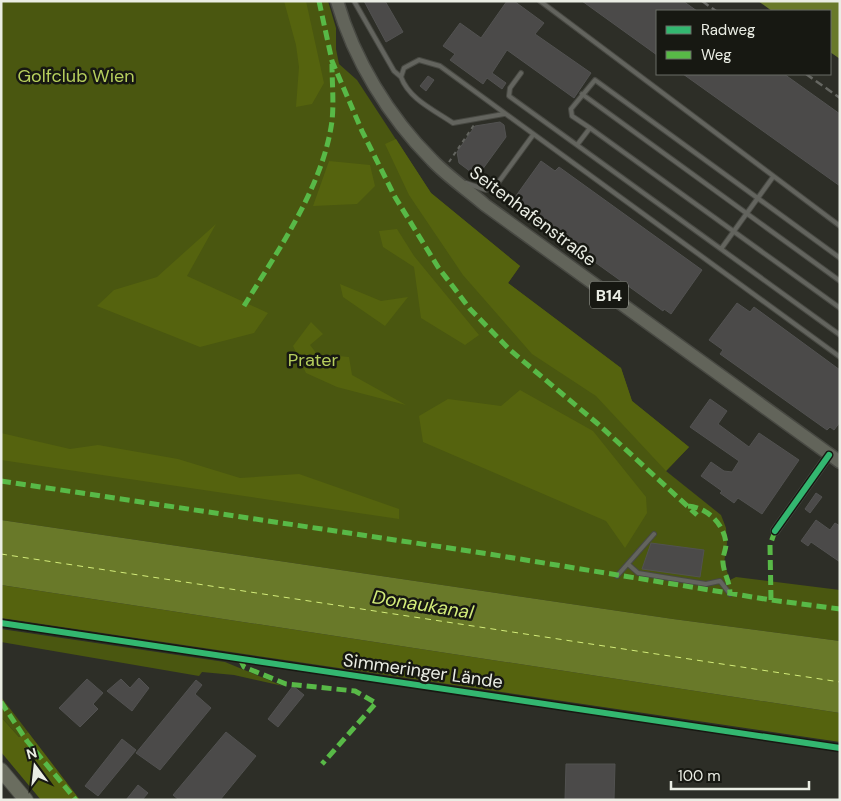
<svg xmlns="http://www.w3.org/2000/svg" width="841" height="801" font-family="'DM Sans',sans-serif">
<rect width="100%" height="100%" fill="#2d2e27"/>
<!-- green -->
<path fill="#4a5710" d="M1,1H328L336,28V49L339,64L357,80L431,193L520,266L508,283L621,368L632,401L689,447L666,471L721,515L726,528L727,543L724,563L730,580L736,577L840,590V641L673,619L1,520Z
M1,629L225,662L283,686L234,675L202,672L199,676L1,642Z
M1,697L28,732L19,737L1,717Z"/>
<!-- forest -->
<path fill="#55630e" d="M284,1H306L324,83L312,104L296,107L299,67L296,45Z
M396,139L431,193L520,266L508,283L621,368L632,401L689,447L666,471L596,396L532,354L463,275L409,195L385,144Z
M329,161L370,165L375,186L357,204L313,206Z
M216,224L187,276L268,313L254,333L200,347L97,306L114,290L157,277Z
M397,229L414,256L479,335L465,345L421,318L414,267L383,247L379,231Z
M340,284L381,301L408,297L385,326L343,297Z
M311,322L323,334L310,345L317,354L349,357L352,375L406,405L337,387L306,373L293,346Z
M520,390L593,431L646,497L647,513L625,548L606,521L423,442L419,416L448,399L501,406Z
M1,433L70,449L98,445L178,459L240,478L299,474L399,509V519L1,460Z
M1,585L840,713V742L1,618Z
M1,717L19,737L28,732L80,800H41L1,752Z"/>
<!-- water -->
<path fill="#697929" d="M758,1H840V59L830,52V11H772Z
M1,520L673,619L840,641V713L1,585Z"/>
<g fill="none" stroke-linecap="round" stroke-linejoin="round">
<!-- ferry -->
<path stroke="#d3ec7a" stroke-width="1" stroke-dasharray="6 5" stroke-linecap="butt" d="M1,554L840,682"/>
</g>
<!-- building -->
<path fill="#4b4a49" stroke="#525251" d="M364,1H385L403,32L386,42Z
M507,1H514L544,23L535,34L591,73L574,98L507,50L492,73L506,83L502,89L487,78L483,84L450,60L455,54L443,46L460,23L481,38Z
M582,1H683L697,11H657V55Z
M683,74H784L840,114V186Z
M428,76L434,80L426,91L420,86Z
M500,122L504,125L506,137L482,170L471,172L459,163L457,152L475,126Z
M541,161L555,171L559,167L702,270L671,314L664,309L663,311L525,212L527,210L513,200Z
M737,303L750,312L754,307L840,370V422L834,430L830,427L827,430L720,354L723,350L709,340Z
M710,399L727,411L718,424L749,447L759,433L799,460L762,514L738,498L734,503L720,493L722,491L701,476L711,462L724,471L732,472L739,461L690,427Z
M816,493L822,497L810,513L805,509Z
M816,520L830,530L835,523L840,526V562L811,542L808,546L801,541Z
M651,543L704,550L700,577L642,569Z
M139,678L149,688L132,711L107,691L121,679L130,688Z
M87,679L103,693L93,704L98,709L80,727L59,708Z
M196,680L202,685L195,694L211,708L160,770L136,753Z
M293,686L304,695L278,727L268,719Z
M226,732L256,756L220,800H179L173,795Z
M122,739L136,750L98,796L85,786Z
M566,764H615L614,800H565Z
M138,785L148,793L142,800H126Z"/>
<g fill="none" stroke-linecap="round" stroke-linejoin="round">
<defs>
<path id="service" d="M354,1L394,71L401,77L404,68L419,60L440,66L840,357
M540,1L840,226
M521,73L510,88L509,96L721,249L773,177
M401,77C409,99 434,110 453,123L504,114
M582,94L840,281
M590,128L840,308
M577,145L590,128L572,116L571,109L595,80L840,258
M466,183L486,190L495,187L533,135
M721,249L840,335
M629,565L638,573L706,584L720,581L730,594
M617,576L654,534
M487,696L840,748"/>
<path id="minor" d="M775,531L829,455"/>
<path id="primary" d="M337,1C354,60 389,117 432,160C448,177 468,190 485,205L840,462"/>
<path id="motorway" d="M1,770L26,800"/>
</defs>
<!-- service casing -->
<use href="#service" stroke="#484943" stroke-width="6"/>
<!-- minor casing -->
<use href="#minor" stroke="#484943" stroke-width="10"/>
<!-- primary casing -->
<use href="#primary" stroke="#484943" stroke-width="15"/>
<!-- motorway casing -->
<use href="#motorway" stroke="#484943" stroke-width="16"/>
<!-- path -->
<path stroke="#63645f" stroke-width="2" stroke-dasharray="4 4" stroke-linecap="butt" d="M449,162L474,125"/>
<!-- service -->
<use href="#service" stroke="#63645e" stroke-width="4"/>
<!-- minor -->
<use href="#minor" stroke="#63645e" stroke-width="8"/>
<!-- primary -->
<use href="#primary" stroke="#62645a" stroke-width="12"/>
<!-- motorway -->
<use href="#motorway" stroke="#6a6d5f" stroke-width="14"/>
<!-- rail -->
<path stroke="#666762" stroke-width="2.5" stroke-dasharray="8 4" stroke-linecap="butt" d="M702,1L716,11
M806,74L840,98"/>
<!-- quiet -->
<path stroke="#58b947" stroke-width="5" stroke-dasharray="10 5" stroke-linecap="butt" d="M319,1L332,61L362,131L395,197L438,267L470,309L510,350L598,424L697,515
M244,306C278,250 323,187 332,121C334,102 332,83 332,64
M1,481L489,554L771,600L840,609
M688,506C707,507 725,525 726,544C726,550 722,557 723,563C724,574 730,582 730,594
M771,600L770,545L775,531
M240,659L244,667L286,684L355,691L376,703L322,764
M1,702L27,741L76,800"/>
<defs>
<path id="cycleway" d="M775,531L829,455
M1,623L840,748"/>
</defs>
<!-- cycleway casing -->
<use href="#cycleway" stroke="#171812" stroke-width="9"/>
<!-- cycleway -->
<use href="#cycleway" stroke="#33b770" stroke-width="6"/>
</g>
<g text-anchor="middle" stroke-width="5" stroke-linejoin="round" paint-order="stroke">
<!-- shield labels -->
<rect fill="#171812" stroke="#abada5" stroke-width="1" x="590" y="281.5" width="38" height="27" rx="4"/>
<g font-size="16" font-weight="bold" fill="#eaede4">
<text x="609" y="301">B14</text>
</g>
<!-- park labels -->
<g font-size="18" fill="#b7cf5d" stroke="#171812">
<text x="76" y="82">Golfclub Wien</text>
<text x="313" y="366">Prater</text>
</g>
<!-- street labels -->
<g font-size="18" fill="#eaede4" stroke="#171812">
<text transform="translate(533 216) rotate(37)" y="6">Seitenhafenstraße</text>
<text transform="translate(423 671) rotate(8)" y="6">Simmeringer Lände</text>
</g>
<!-- water labels -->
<g font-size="19" font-style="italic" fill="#d3ec7a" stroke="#171812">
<text transform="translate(423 604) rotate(9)" y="7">Donaukanal</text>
</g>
</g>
<!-- border -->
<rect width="841" height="801" fill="none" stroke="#eaede4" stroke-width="5"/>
<!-- legend -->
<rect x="656" y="10" width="175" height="65" fill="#171812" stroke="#6b6d66"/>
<rect x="666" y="26" width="25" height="8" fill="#33b770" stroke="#6b6d66"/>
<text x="701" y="35" font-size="15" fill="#eaede4">Radweg</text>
<rect x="666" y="51" width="25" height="8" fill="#58b947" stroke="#6b6d66"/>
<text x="701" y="60" font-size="15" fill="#eaede4">Weg</text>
<!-- north arrow -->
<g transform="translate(35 766) rotate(345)" stroke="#171812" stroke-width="4" paint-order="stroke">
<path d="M0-4L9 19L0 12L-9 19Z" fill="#eaede4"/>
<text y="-8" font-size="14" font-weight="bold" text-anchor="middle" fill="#eaede4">N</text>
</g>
<!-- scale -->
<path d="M671 781v8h138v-8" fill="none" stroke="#eaede4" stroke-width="2.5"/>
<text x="678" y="781" font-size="15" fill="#eaede4" stroke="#171812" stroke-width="4" paint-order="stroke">100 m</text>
</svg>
